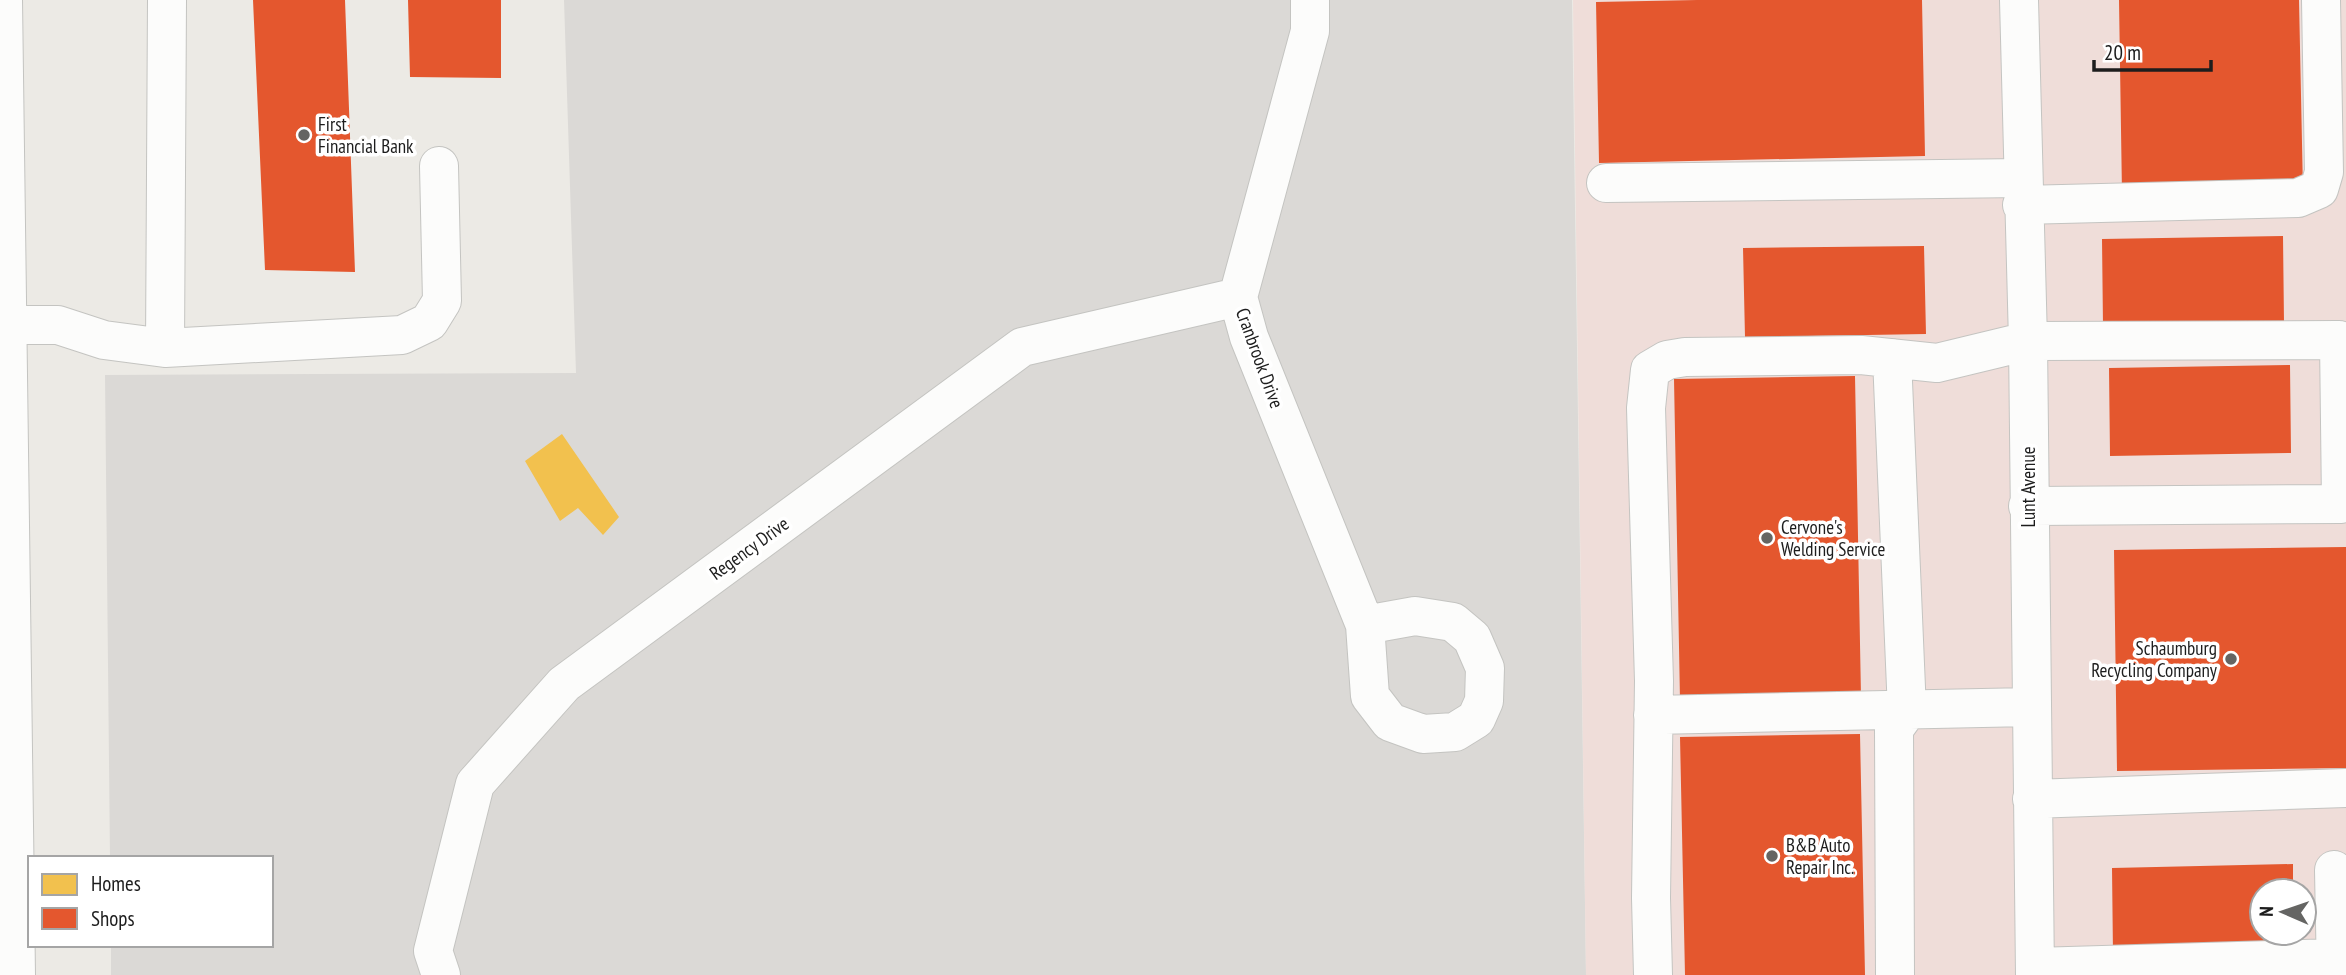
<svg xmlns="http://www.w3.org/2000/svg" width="2346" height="975" font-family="'PT Sans Narrow',sans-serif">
<rect width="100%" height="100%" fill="#eceae5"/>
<!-- residential -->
<path fill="#dbd9d6" d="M564,0H1572L1586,975H111V945H271V858H110L105,375L576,373Z"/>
<!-- commercial -->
<path fill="#efddd9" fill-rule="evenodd" d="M1573,0H2346V975H1586ZM2262,891H2304V933H2262Z"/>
<!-- homes -->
<path fill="#f2c14e" d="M562,434L619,517L603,535L578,508L560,521L525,461Z"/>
<!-- shops -->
<path fill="#e4572e" d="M253,0H345L355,272L265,270Z
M408,0H501V78L410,77Z
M1697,0H1922L1925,156L1599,163L1596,2Z
M2119,0H2299L2303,191L2122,194Z
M2283,236L2284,323L2103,326L2102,239Z
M1924,246L1926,334L1745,337L1743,248Z
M2290,365L2291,453L2110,456L2109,368Z
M1855,376L1861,697L1680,700L1674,379Z
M2346,547V768L2117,771L2114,550Z
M1860,734L1865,975H1685L1680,737Z
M2293,864V891H2262V933H2294V952L2113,955L2112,868Z"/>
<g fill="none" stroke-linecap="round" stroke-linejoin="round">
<defs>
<path id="minor" d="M3,0L16,975
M1310,0V31L1238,297L1249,337L1365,625L1370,696L1390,722L1423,734L1455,732L1476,719L1484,701L1485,668L1472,638L1453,622L1415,616L1365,625
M2019,0L2028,341L2035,975
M1606,183L2022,178
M2022,205L2298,198L2319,189L2324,172L2321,0
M7,325H58L104,340L165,348L167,0
M165,348L402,335L429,322L442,301L439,166
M1892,358L1907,711L1894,729L1895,975
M1653,715L2030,707
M2032,799L2346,788
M2334,870L2336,975
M2035,967L2336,958
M441,975L433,951L475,784L564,684L1022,347L1238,297
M1653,975L1651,898L1654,681L1646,408L1650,370L1667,360L1685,357L1861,355L1937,363L2028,341L2339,340L2341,504L2028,506"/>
</defs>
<!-- minor casing -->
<use href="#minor" stroke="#c4c4c1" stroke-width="40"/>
<!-- minor -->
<use href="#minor" stroke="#fcfcfb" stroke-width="38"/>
</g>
<!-- markers -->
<g fill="#656563" stroke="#fff" stroke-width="2.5">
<circle cx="304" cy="135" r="7"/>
<circle cx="1767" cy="538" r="7"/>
<circle cx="2231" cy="659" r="7"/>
<circle cx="1772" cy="856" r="7"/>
</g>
<g text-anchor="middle" stroke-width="7" stroke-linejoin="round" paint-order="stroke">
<!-- poi labels -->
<g font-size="19" fill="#1d1d1d" stroke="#fff" text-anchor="start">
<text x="318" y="131">First<tspan x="318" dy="22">Financial Bank</tspan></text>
<text x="1781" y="534">Cervone's<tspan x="1781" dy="22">Welding Service</tspan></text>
<text x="2217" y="655" text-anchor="end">Schaumburg<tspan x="2217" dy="22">Recycling Company</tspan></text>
<text x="1786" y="852">B&amp;B Auto<tspan x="1786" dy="22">Repair Inc.</tspan></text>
</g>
<!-- street labels -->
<g font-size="19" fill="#1d1d1d" stroke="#fff">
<text transform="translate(1260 358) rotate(70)" y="7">Cranbrook Drive</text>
<text transform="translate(2028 487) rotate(-90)" y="7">Lunt Avenue</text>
<text transform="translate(749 548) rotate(-36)" y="7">Regency Drive</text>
</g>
</g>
<!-- legend -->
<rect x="28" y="856" width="245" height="91" fill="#ffffff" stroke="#a5a5a5" stroke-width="2"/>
<rect x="42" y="874" width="35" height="21" fill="#f2c14e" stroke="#a5a5a5" stroke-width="2"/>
<text x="91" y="891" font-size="21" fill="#1d1d1d">Homes</text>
<rect x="42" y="908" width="35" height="21" fill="#e4572e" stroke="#a5a5a5" stroke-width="2"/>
<text x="91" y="926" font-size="21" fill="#1d1d1d">Shops</text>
<!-- north arrow -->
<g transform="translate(2283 912) rotate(272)"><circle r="33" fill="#ffffff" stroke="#a5a5a5" stroke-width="2"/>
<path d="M0-5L12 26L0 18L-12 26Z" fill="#656563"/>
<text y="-10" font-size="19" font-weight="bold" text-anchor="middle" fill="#1d1d1d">N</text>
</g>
<!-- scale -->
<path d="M2094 60v10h117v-10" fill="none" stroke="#1d1d1d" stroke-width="3.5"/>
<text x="2104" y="60" font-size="21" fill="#1d1d1d" stroke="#ffffff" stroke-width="5" paint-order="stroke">20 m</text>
</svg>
